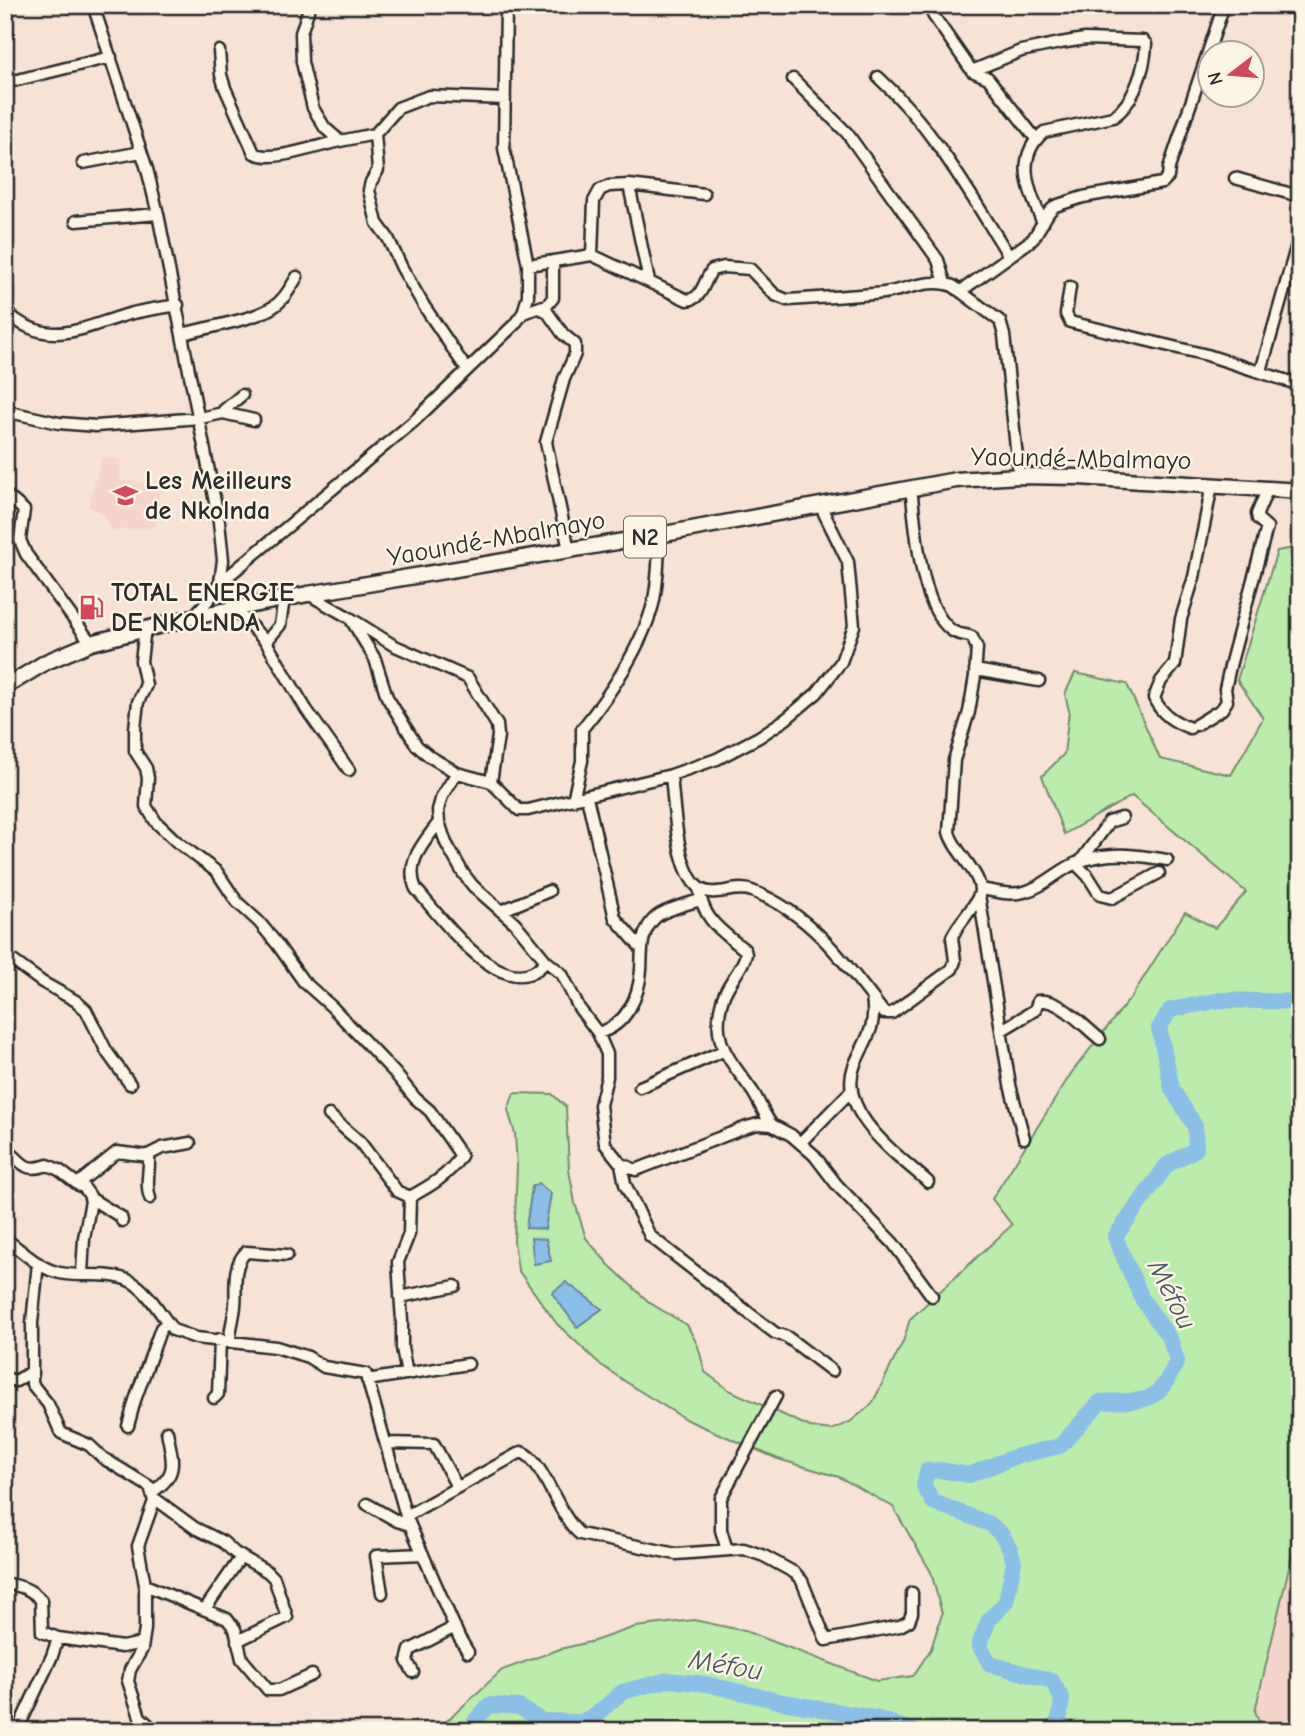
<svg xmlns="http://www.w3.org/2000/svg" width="1305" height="1736" font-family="'Comic Neue',sans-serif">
<rect width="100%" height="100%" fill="#f8e2d6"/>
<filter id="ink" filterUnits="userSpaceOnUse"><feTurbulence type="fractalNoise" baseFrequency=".0143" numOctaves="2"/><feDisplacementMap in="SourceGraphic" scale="14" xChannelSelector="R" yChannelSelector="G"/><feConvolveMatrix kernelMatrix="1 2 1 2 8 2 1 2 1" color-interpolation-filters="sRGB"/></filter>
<g filter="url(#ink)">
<!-- built -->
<path fill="#f6d4cb" d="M102,457L121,459L120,481L160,485L156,527L112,531L102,513L88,506Z
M1300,1521V1731H1263L1255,1711Z"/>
<!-- green -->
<path fill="#bbecac" stroke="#738c6c" stroke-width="2" d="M1300,547V1521L1255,1711L1263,1731H436L502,1670L560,1649L594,1641L635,1627L694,1620L745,1631L877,1681L913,1676L931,1649L942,1614L931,1572L893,1507L839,1477L778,1459L687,1420L635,1388L601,1365L557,1324L518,1270L514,1241L517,1166L515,1134L508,1110L514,1093L552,1094L566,1107L569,1170L575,1203L586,1238L609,1265L650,1303L687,1325L698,1346L705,1372L729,1390L810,1427L831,1430L850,1422L872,1404L903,1342L910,1319L1012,1225L992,1199L1072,1072L1132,996L1185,912L1215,928L1246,892L1132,796L1064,834L1042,776L1064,754L1069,711L1065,694L1075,673L1127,684L1160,759L1231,775L1263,718L1237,680L1277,551Z"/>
<!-- water -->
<path fill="#8bbfe8" stroke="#65849c" stroke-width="2" d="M539,1183L551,1194L545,1229L526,1228L532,1187Z
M531,1238L546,1239L551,1261L534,1264Z
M566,1282L602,1309L577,1327L552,1293Z"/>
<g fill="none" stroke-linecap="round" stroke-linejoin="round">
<!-- river -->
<path stroke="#8bbfe8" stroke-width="16" d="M470,1731L476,1720L489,1705L519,1707L542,1721L582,1722L598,1713L622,1692L668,1680L706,1684L783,1702L879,1719L914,1731
M1049,1731L1059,1721L1062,1699L1052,1681L990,1664L979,1645L989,1620L1006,1602L1014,1562L1010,1549L1002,1535L990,1524L933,1502L924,1486L927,1471L940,1470L969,1475L1014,1457L1060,1446L1100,1402C1146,1400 1156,1407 1177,1361L1170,1339L1142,1299L1115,1237L1167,1165L1196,1149L1195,1126L1172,1089L1159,1028L1170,1010L1220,1000L1300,1002"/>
<defs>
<path id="minor" d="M93,5L147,169L158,214L219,522L223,560L220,583
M310,5L301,33L302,62L313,108L325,128L340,141L375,134L398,108L429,96L505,99
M933,15L972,71L988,78L1036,139
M219,51L221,75L225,88L254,153C272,163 319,145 340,141
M972,71L1021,51L1060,43L1085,39L1143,41L1146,44C1145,69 1134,103 1113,117L1044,132C1013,158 1030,193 1043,223
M878,77C933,127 970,194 1009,256
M793,79L847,133L938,260L945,283
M5,83L111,57
M375,134L378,170L371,182L369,190L377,223L388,238L402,268L424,306L467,370
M83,163L141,152
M1235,178L1295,195L1300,199
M629,185L649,281
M76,221L158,214
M592,255L594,201L600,190L609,186L629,185L704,194
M528,265L592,255L687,300C703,299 703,282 712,270L724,267L750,269L775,295L787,300C819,298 852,296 884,293C906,290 932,277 953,286L1000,321L1004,335L1019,476
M1070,287L1066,314L1070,322L1207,355L1300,385
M961,291L1033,239L1049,212L1055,206L1083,197L1162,183L1168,177L1169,168L1224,5
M543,310L553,298V261
M5,311C47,350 81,328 129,314C144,310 161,308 178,305
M523,313L543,306L563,334L575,344V354L564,379L546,442L569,550
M183,334C207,327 254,320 273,307C284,300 290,288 297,277
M1261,371L1300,234
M5,411L59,423L96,426L200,418L223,413L254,420
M223,413L224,410L242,395
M1294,490L1300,475
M5,494L24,510L20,540L26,554L91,643
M308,594L350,618L375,659L387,697L417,746L429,756L457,773L491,782L519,810H528L671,775L717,759L759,737L786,719L817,693L841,662L854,626L848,562L820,505
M235,609L266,642L306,709L349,770
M193,617L210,598L220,583L413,422L514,325L523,313L528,296V265L504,148L506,5
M350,618L393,645L468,678L497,725L498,736L491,782
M145,628L141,661L146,685L138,702L135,728V751L146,768L148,778L146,806L156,822L176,841L217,872L237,902L259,922L277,944L303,981L332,1007L394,1072L415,1098L430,1111L461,1156C448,1176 430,1186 410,1197L409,1234L398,1262L402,1321V1348L407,1374
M266,642L280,625L284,599
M975,670L1039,681
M1196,725L1222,709L1227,701L1225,689L1231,662L1267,527L1258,519L1257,514L1268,488
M1190,728C1174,722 1161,714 1154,698L1161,681L1175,664L1181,619L1194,577L1212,485
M457,773L442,796L438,810L439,822L446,843L463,873L473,886L515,923L546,961L562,974L579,1008L598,1033L607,1054V1077L600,1105L605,1144L621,1164L636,1170L747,1127L758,1124L772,1125L791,1135L814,1155L837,1185L893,1243L932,1296
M671,775C674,803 676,870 699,888C715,899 735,884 752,891C810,912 848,966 884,1013H892L952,969L955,961L952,937C959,922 973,910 979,895C986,877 953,851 949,832L954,760L969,712L975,676L977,648L972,637C965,634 957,635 951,630C919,605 916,526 911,488
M587,797L615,918L641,948
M573,800L582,761V729C610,695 644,643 654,600C658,578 659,557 659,535
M439,822C424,843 404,862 416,889C441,917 506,1010 546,961
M1080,862L1109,822L1122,818
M1076,864L1088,876L1100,895L1112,898L1159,873
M699,888C703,921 721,930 745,950L746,954C743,969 728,982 723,998C709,1042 730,1059 753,1092C760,1103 764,1115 772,1125
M981,889C994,891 1010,896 1024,892C1045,887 1060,868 1081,861C1112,851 1136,855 1167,860
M979,895L1010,1085L1024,1138
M501,911L549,891
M5,955L42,982L76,1001L86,1010L107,1052L130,1084
M872,998C877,1028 866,1038 855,1064C835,1112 898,1155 928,1182
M1002,1030L1035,1010L1038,1001C1060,998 1083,1026 1100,1039
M598,1033C626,1026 639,997 641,970C642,952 640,932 655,918C663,910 688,904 700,900
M640,1087L723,1051
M329,1115L360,1142L397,1191L410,1197
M800,1143L852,1090
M5,1148C24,1163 23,1173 48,1165L59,1170L80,1186
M146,1156L162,1148L190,1143
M621,1164L625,1184L650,1236L754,1317L775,1333L787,1337L832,1371
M90,1198L121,1217L122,1221
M5,1239C23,1251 39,1269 60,1273C83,1278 109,1271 130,1281C148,1290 161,1315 173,1330L196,1338L276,1347L308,1357L324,1367L366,1374L406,1516L459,1637L468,1652
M38,1263L32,1323V1384L48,1404L61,1433L89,1445L103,1458L150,1487L154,1501L138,1546L145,1585V1629L142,1649L130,1670L128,1681L140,1717L155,1731
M82,1274L84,1238L91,1201L90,1196L80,1182L117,1152L149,1156C150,1172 145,1183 150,1198
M400,1297L455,1286
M230,1340C230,1328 234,1318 235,1306C237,1288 231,1267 246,1252L287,1255
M5,1378L16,1381L31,1372
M367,1380L468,1364
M214,1398L218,1394L220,1339
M128,1426L135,1400L161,1328L167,1323
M386,1443L434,1444L457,1487
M152,1492C180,1474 172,1460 167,1431
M154,1498L195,1528L223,1542L235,1553L268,1572L274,1578L287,1617L237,1641
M367,1504L397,1521L410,1525
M406,1516L521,1452C543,1458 558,1517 580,1534L676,1554L744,1549L764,1556L795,1573L802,1581L826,1640L900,1626L909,1621L912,1613V1593
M727,1550L721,1530V1498L776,1396
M5,1584C20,1585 31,1589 41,1600L42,1632L58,1638
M145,1585L227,1619L235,1629L242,1659L268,1690H279L312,1675
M382,1593L376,1556L423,1554
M205,1609L241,1557
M413,1672L407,1661L410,1650L455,1627
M17,1731L52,1656L58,1638L122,1647L143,1643"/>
<path id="highway" d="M5,687L46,662L91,643L193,617L308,594L659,535L956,480L1019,476L1079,477L1300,491"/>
</defs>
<!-- minor casing -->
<use href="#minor" stroke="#2b2b2b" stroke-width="15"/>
<!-- highway casing -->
<use href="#highway" stroke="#2b2b2b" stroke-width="19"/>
<!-- minor -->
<use href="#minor" stroke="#fcf5e5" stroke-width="10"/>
<!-- highway -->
<use href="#highway" stroke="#fcf5e5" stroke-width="14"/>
</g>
</g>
<!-- icons -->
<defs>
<symbol id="school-bare" viewBox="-9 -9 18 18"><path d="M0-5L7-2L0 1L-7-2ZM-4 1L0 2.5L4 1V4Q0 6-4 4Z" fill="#d1495b" stroke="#fcf5e5" stroke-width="2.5" paint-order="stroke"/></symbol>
<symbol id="fuel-bare" viewBox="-9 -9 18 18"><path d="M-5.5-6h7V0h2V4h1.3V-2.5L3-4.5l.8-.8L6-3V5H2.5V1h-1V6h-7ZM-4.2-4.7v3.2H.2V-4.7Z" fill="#d1495b" stroke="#fcf5e5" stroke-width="2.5" paint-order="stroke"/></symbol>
</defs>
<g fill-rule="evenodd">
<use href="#school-bare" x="108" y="478" width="35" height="35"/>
<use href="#fuel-bare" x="74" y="590" width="35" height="35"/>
</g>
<g text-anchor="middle" stroke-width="5" stroke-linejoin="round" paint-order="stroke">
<!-- shield labels -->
<rect fill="#fcf5e5" stroke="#6a6863" stroke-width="2" x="624" y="516.5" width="42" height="41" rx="5"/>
<g font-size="24" font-weight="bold" fill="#2b2b2b">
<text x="645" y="545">N2</text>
</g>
<!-- street labels -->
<g font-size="26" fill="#2b2b2b" stroke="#fcf5e5">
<text transform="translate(1081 458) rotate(1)" y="9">Yaoundé-Mbalmayo</text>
<text transform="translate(496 538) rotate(-10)" y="9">Yaoundé-Mbalmayo</text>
</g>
<!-- poi labels -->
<g font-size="26" font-weight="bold" fill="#2b2b2b" stroke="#fcf5e5" text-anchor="start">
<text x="145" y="489">Les Meilleurs<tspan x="145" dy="30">de Nkolnda</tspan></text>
<text x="111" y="601">TOTAL ENERGIE<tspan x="111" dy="30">DE NKOLNDA</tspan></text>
</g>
<!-- water labels -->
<g font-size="28" font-style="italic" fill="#485764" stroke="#fcf5e5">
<text transform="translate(1173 1294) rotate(63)" y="10">Méfou</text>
<text transform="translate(726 1664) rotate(10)" y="10">Méfou</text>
</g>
</g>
<!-- margin -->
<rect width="1305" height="1736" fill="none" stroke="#fcf5e5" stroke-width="28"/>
<rect x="14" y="14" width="1277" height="1708" fill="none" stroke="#2b2b2b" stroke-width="2.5" filter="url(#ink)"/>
<!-- north arrow -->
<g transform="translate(1231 74) rotate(254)"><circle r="33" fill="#fcf5e5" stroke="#a8a49b" stroke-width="2"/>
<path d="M0-5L12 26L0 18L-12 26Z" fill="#d1495b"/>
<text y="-10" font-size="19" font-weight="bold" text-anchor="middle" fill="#2b2b2b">N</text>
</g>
</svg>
